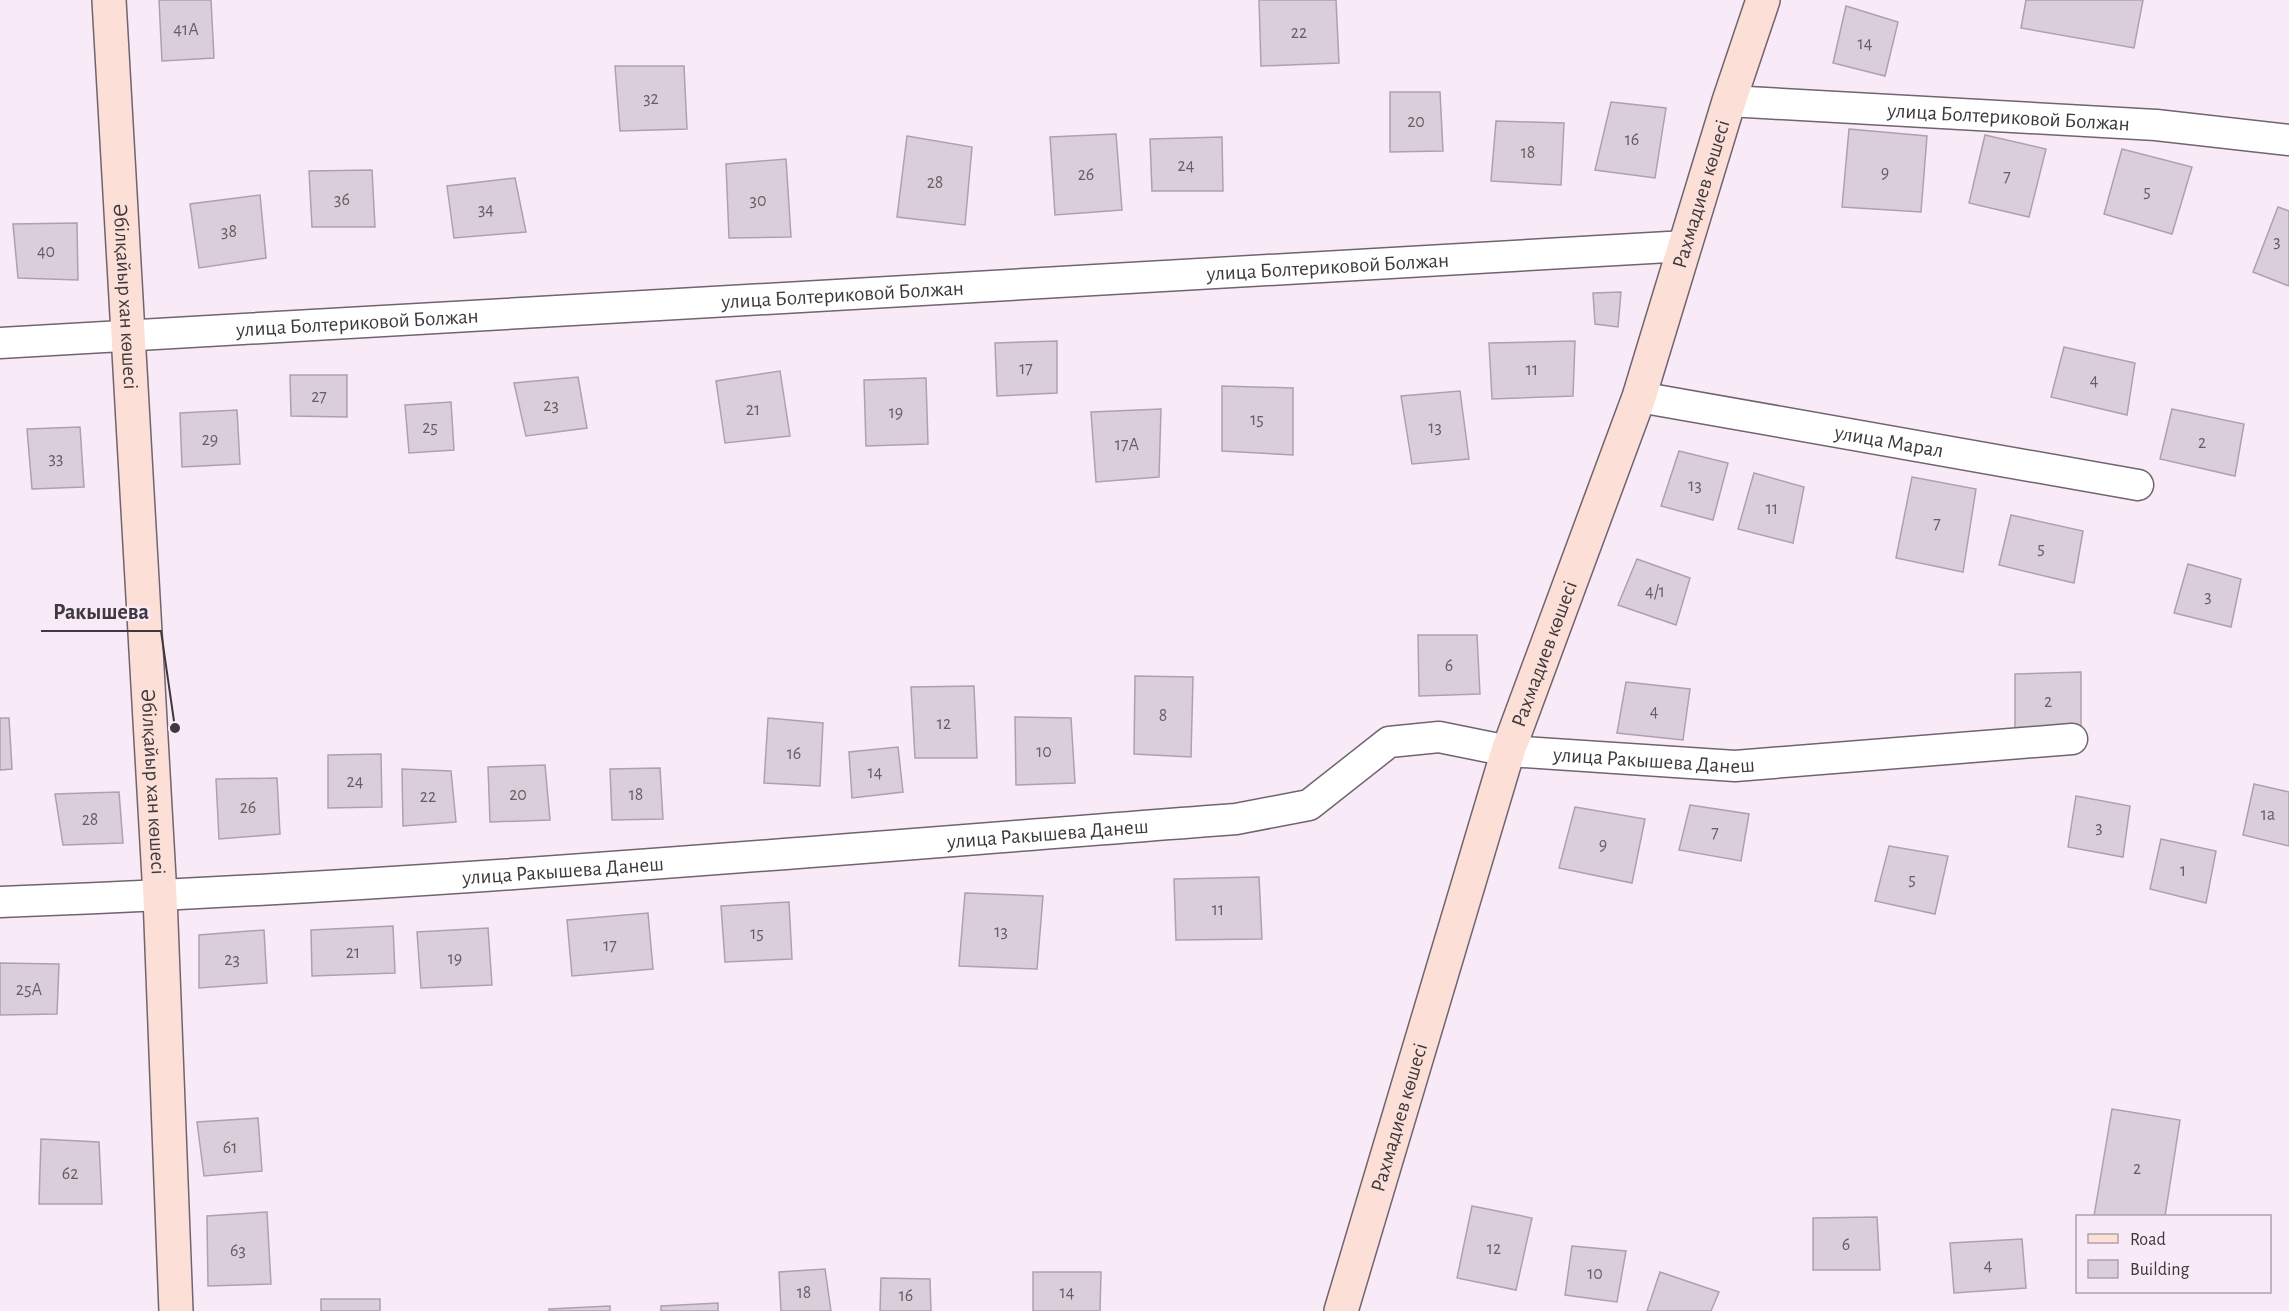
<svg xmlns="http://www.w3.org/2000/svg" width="2289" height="1311" font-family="'Alegreya Sans',sans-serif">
<rect width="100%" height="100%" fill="#f8eaf7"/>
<!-- building -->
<path fill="#dbcedb" stroke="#aea1ad" stroke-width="1.5" d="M159,0H211L214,58L162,61Z
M1259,0H1336L1339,63L1261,66Z
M2026,0H2143L2134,48L2021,28Z
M1846,6L1898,22L1885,76L1833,63Z
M615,66H684L687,129L620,131Z
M1390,92H1440L1443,151L1390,152Z
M1611,102L1666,108L1655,178L1595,170Z
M1496,121L1564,123L1561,185L1491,181Z
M1849,129L1927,136L1921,212L1842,207Z
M1116,134L1122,210L1055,215L1050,137Z
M1985,135L2046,149L2029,217L1969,203Z
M907,136L972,147L965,225L897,217Z
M1222,137L1223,191H1152L1150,139Z
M2122,149L2192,167L2172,234L2104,214Z
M786,159L791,237L729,238L726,164Z
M372,170L375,227H312L309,171Z
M515,178L526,232L454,238L447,186Z
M260,195L266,258L199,268L190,204Z
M2278,207L2289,211V286L2253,272Z
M77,223L78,280L18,278L13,224Z
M1621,292L1618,327L1595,324L1593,293Z
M1057,341V393L997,396L995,343Z
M1575,341L1573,396L1492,399L1489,343Z
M2064,347L2135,363L2127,415L2051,397Z
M780,371L790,436L725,443L716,381Z
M290,375H347V417L291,416Z
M578,377L587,428L526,436L514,383Z
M926,378L928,444L866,446L864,380Z
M1222,386L1293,388V455L1222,451Z
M1460,391L1469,459L1412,464L1401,396Z
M451,402L454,450L409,453L405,405Z
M1161,409L1159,477L1096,482L1091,412Z
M2172,409L2244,424L2235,476L2160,459Z
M237,410L240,464L182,467L180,413Z
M80,427L84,487L32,489L27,429Z
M1679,451L1728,463L1713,520L1661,506Z
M1754,473L1804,487L1793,543L1738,529Z
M1912,477L1976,489L1963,572L1896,558Z
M2011,515L2083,531L2074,583L1999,565Z
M1637,559L1690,578L1676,625L1618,605Z
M2188,564L2241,579L2231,627L2174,613Z
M1418,635H1477L1480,694L1419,696Z
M2081,672V728H2015V674Z
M1135,676L1193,677L1191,757L1134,754Z
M1626,682L1690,689L1683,740L1617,733Z
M974,686L977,758H915L911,687Z
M1015,717L1071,718L1075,783L1016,785Z
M0,718H9L12,769L0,770Z
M768,718L823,723L820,786L764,783Z
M898,747L903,792L852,798L849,752Z
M381,754L382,807L328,808V755Z
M545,765L550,820L490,822L488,767Z
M660,768L663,819L612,820L610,769Z
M402,769L451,771L456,822L403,826Z
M277,778L280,834L219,839L216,779Z
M2254,784L2289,792V846L2243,835Z
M119,792L123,843L63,845L55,794Z
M2076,796L2130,806L2123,857L2068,847Z
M1690,805L1749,814L1741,861L1679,850Z
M1575,807L1645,819L1632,883L1559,868Z
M2161,839L2216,851L2206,903L2150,889Z
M1889,846L1948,856L1935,914L1875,901Z
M1259,877L1262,939L1176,940L1174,879Z
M965,893L1043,896L1037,969L959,966Z
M789,902L792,959L725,962L721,906Z
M648,913L653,969L572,976L567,920Z
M393,926L395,973L312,976L311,930Z
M488,928L492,985L421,988L417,932Z
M264,930L267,983L199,988V935Z
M0,963L59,964L57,1014L0,1015Z
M2112,1109L2180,1120L2165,1216H2094Z
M258,1118L262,1171L204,1176L197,1122Z
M41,1139L99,1142L102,1204H39Z
M1472,1206L1532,1218L1516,1290L1457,1278Z
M267,1212L271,1284L208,1286L207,1216Z
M1877,1217L1880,1270H1813V1218Z
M2022,1239L2026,1288L1954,1293L1950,1243Z
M1572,1246L1626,1251L1617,1302L1565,1295Z
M825,1269L831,1311H781L779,1272Z
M1033,1272H1101L1100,1311H1033Z
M1660,1272L1719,1292L1711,1311H1647Z
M881,1278L930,1279L931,1311H880Z
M321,1299H380V1311H321Z
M718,1303V1311H661V1306Z
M610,1306V1311H549V1309Z"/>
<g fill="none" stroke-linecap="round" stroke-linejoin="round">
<defs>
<g id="street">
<path id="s1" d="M1729,101L2156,125L2289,140"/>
<path id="s2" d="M0,343L1686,246"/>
<path id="s3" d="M1639,397L2138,485"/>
<path id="s4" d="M0,902C413,887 825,850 1236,819L1309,805L1389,742L1439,737L1508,751L1735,766L2072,739"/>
</g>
<g id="secondary">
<path id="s5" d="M109,0L160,896L176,1311"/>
<path id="s6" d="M1341,1311L1508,751L1639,397L1729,101L1763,0"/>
</g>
</defs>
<!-- street casing -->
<use href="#street" stroke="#70646f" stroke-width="33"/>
<!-- secondary casing -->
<use href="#secondary" stroke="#70646f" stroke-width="36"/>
<!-- street -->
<use href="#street" stroke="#fff" stroke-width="30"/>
<!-- secondary -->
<use href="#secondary" stroke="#fcdfd6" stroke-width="33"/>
</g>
<g text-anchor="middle" stroke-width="5" stroke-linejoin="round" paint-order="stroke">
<!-- number labels -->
<g font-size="18" fill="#655e65">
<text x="186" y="35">41А</text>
<text x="1299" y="38">22</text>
<text x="1865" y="49">14</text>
<text x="651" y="104">32</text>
<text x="1416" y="127">20</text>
<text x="1632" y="145">16</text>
<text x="1528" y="158">18</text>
<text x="1186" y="171">24</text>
<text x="1885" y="178">9</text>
<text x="1086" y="180">26</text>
<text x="2007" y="182">7</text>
<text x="935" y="188">28</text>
<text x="2147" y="197">5</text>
<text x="342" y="205">36</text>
<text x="758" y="206">30</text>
<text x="486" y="215">34</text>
<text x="229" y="237">38</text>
<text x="2277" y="247">3</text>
<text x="46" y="257">40</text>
<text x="1026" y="374">17</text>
<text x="1532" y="375">11</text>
<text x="2094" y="386">4</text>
<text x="319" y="402">27</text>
<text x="551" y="411">23</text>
<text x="753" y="415">21</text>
<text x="896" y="418">19</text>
<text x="1257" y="425">15</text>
<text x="430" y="433">25</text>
<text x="1435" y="433">13</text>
<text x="210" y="445">29</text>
<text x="2202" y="448">2</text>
<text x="1127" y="450">17А</text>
<text x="56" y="464">33</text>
<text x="1695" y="491">13</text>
<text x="1772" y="514">11</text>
<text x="1937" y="529">7</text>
<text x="2041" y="554">5</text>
<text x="1655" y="597">4/1</text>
<text x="2208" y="602">3</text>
<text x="1449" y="671">6</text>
<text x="2048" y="707">2</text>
<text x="1654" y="717">4</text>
<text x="1163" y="721">8</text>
<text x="944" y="729">12</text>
<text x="1044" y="757">10</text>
<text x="794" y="759">16</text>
<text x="875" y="778">14</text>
<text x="355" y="787">24</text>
<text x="518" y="800">20</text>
<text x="636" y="800">18</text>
<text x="428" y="802">22</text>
<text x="248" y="813">26</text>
<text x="2268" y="820">1а</text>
<text x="90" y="825">28</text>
<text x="2099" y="833">3</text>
<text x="1715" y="838">7</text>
<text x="1603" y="850">9</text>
<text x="2183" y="876">1</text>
<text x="1912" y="885">5</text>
<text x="1218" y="915">11</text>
<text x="1001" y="937">13</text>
<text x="757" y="939">15</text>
<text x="610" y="951">17</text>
<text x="353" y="958">21</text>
<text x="455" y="964">19</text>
<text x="232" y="965">23</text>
<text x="29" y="995">25А</text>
<text x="230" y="1153">61</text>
<text x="2137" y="1174">2</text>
<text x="70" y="1179">62</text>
<text x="1846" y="1250">6</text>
<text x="1494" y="1254">12</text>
<text x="238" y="1256">63</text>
<text x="1988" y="1271">4</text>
<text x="1595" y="1279">10</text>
<text x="804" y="1298">18</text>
<text x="1067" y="1298">14</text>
<text x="906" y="1301">16</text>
</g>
<!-- street labels -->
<g font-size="21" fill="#3e393e" stroke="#f8eaf7">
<text dy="7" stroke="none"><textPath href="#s1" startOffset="280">улица Болтериковой Болжан</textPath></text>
<text dy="7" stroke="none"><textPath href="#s6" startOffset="1174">Рахмадиев көшесі</textPath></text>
<text dy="7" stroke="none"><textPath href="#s2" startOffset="1330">улица Болтериковой Болжан</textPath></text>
<text dy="7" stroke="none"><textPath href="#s2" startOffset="844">улица Болтериковой Болжан</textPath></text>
<text dy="7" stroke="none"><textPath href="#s5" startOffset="297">Әбілқайыр хан көшесі</textPath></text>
<text dy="7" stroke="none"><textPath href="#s2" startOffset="358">улица Болтериковой Болжан</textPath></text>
<text dy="7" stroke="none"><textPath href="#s3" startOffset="254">улица Марал</textPath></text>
<text dy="7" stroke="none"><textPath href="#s6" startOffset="688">Рахмадиев көшесі</textPath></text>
<text dy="7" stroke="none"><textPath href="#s4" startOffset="1682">улица Ракышева Данеш</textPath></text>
<text dy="7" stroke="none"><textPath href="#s5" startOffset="783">Әбілқайыр хан көшесі</textPath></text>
<text dy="7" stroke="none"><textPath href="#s4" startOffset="1050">улица Ракышева Данеш</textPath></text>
<text dy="7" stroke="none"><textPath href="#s4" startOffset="564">улица Ракышева Данеш</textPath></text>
<text dy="7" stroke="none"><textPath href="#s6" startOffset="202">Рахмадиев көшесі</textPath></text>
</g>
</g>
<!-- callouts -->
<path fill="none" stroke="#3e393e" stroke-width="2" d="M175 728L161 631H41"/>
<circle fill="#3e393e" stroke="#f8eaf7" stroke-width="2" cx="175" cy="728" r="6"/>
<g font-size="22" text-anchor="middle" font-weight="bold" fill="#3e393e" stroke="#f8eaf7" stroke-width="5" stroke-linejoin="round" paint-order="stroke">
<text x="101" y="619">Ракышева</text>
</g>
<!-- legend -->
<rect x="2076" y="1215" width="195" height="78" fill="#f8eaf7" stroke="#aea3ad" stroke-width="1.5"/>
<rect x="2088" y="1234" width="30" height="9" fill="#fcdfd6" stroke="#aea3ad" stroke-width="1.5"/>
<text x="2130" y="1245" font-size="18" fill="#3e393e">Road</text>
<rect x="2088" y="1260" width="30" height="18" fill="#dbcedb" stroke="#aea3ad" stroke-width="1.5"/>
<text x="2130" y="1275" font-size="18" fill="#3e393e">Building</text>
</svg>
